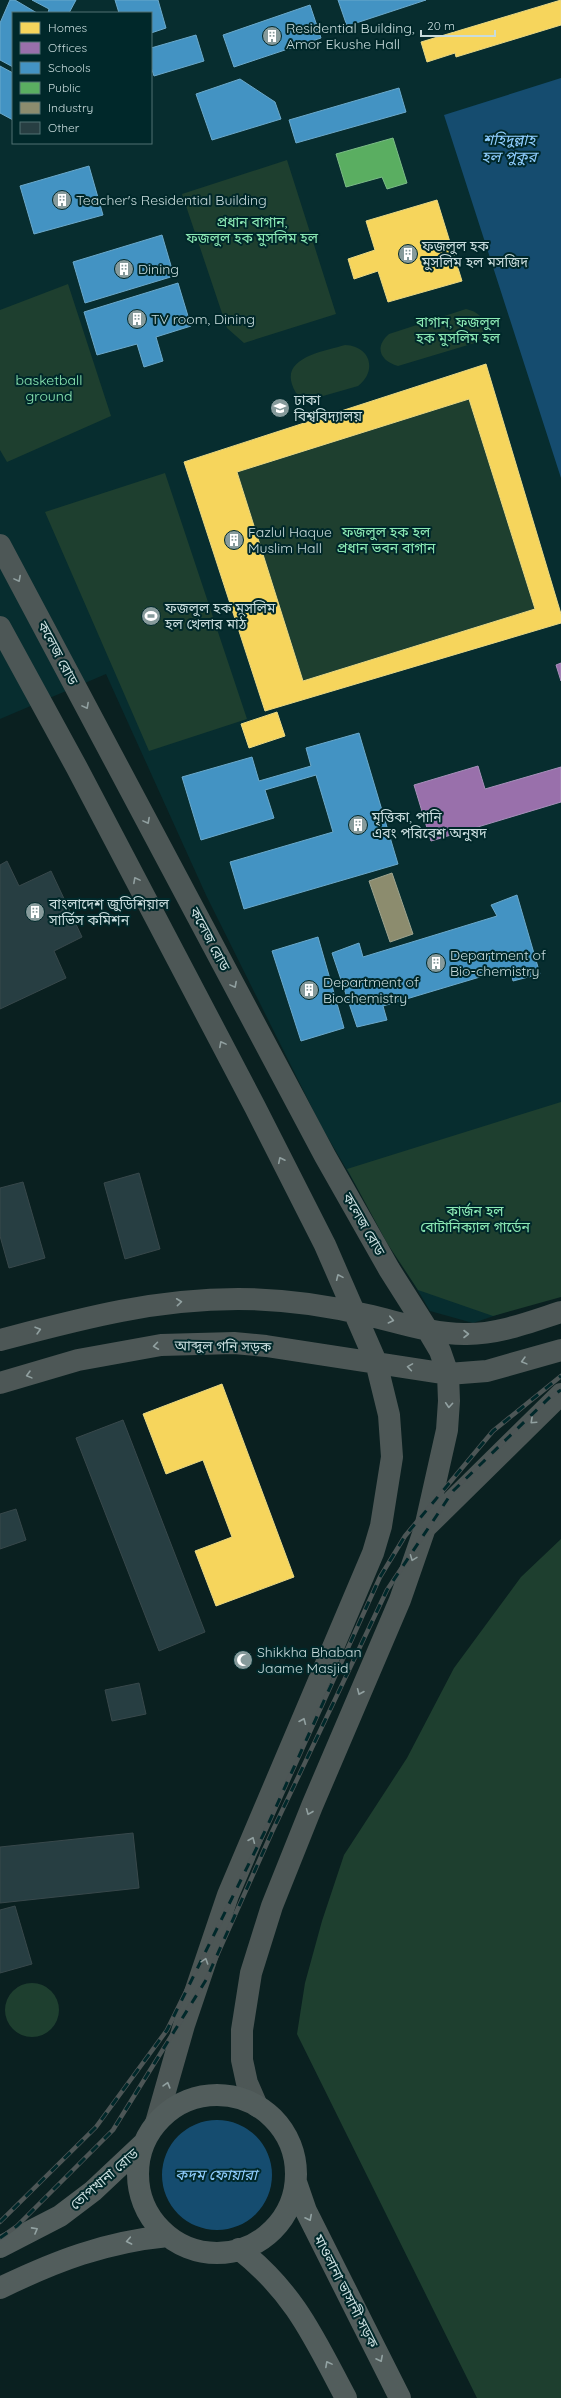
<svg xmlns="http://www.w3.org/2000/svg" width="561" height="2398" font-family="Quicksand,'Noto Sans Bengali',sans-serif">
<rect width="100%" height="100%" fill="#0a2020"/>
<!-- built -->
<path fill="#072d2f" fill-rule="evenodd" d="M0,0H561V1293L473,1323L430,1311L321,1126L206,895L106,674L0,719ZM13,13H151V143H13Z"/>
<!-- green -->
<path fill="#1e3f2f" d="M287,160L336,314L244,343L227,328L182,194Z
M68,284L111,416L7,462L0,450V310Z
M466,309C485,313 489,327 478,342L398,366C380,361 374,347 389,334Z
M345,345C370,346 378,370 358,386L309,400L296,393C275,358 322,352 345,345Z
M469,399L535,609L303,681L237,472Z
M165,473L247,719L149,751L45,512Z
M561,1102V1297L493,1316L418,1290L387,1243L347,1169Z
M561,1539V2398H477L297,2034L305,1983L322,1921L344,1855L407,1758L454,1668L521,1577Z
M5 2010a27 27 0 1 1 54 0a27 27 0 1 1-54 0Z"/>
<!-- water -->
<path fill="#154c6f" d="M561,78V478L444,115Z
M162 2175a55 55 0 1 1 110 0a55 55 0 1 1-110 0Z"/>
<!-- homes -->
<path fill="#f6d55c" stroke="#e8d783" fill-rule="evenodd" d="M561,0V25L456,57L455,53L427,62L421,42Z
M437,200L462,281L388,302L378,271L354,279L348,259L375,250L366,221Z
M486,364L561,614V623L265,711L184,462ZM469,399L535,609L303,681L237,472Z
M277,712L285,736L249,748L241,724Z
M222,1384L294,1577L216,1606L195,1551L232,1537L203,1460L166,1474L143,1414Z"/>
<!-- offices -->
<path fill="#9970ab" stroke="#a790ba" d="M561,663V681L556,665Z
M478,766L485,789L561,767V802L431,841L414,785Z"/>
<!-- schools -->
<path fill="#4393c3" stroke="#6ba9cb" d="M10,0H15L37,13H13V67L0,60V23Z
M32,0H76L69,13H48L49,9Z
M115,0H158L166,28L151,33V13H119Z
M338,0H426L347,26Z
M310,5L321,38L234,67L223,35Z
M196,35L204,61L154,76L151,67V48Z
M0,66L13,73V120L0,113Z
M240,79L275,102L281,119L212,140L196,94Z
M399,88L406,112L296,143L289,120Z
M89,166L103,215L34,234L20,186Z
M162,235L174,276L85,303L73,262Z
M178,283L191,326L156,337L163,361L144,367L137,344L97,355L84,312Z
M359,733L398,864L244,909L230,862L333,832L316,775L265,790L274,818L201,840L182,777L252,757L259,781L311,766L306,748Z
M517,895L540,974L513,981L510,968L383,1006L387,1020L357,1027L332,953L359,943L363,957L497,916L491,905Z
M318,937L344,1028L301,1041L272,951Z"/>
<!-- public -->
<path fill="#5aae61" stroke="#7bbc86" d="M393,138L407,183L387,189L382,177L346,187L336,154Z"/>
<!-- industry -->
<path fill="#8c8c6e" stroke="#9ea48f" d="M392,873L413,934L390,942L369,881Z"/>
<!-- building -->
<path fill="#273e42" stroke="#38484b" d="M7,861L19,886L51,871L82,937L54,951L66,978L0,1009V865Z
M139,1173L160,1249L125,1259L104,1183Z
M23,1182L45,1258L9,1268L0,1236V1188Z
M123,1420L205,1632L159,1651L76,1438Z
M16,1509L26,1540L0,1549V1514Z
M139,1683L146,1714L112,1721L105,1690Z
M133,1833L139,1888L0,1903V1847Z
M15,1906L32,1964L0,1973V1910Z"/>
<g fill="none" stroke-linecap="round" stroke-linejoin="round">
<!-- major -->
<path stroke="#4d5756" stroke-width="22" d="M0,545L325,1156L389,1269L427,1329L440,1351L448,1374L449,1401L447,1430L425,1528L400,1600L312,1806L272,1906L251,1973L242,2030V2060L247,2083L257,2106
M0,627L77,768L255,1107L325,1245L376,1362L389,1415L392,1457L381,1526L373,1553L228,1895L184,2025L156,2123
M0,1340C80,1319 153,1299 238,1299C280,1299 325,1305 367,1315C398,1322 432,1334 464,1334C497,1335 530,1322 561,1312
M0,1383L78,1360L161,1345L234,1343L266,1346L448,1374L487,1371L561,1350
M425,1528L561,1394"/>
<!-- highway -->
<path stroke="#525d5c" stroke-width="22" d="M138 2174a79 79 0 1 1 158 0a79 79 0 1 1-158 0Z
M296,2182L306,2211L400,2398
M0,2247L60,2216L93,2191L143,2144
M239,2249C295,2293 314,2338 346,2398
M0,2288C56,2261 105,2242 168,2236"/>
<defs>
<path id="rail" d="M0,2222L96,2127L167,2030L266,1829L380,1577L405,1536L493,1431L561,1376
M0,2238L17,2226L113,2130L206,1980L272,1832L387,1590L453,1491L550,1397L561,1390"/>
</defs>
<!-- rail casing -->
<use href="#rail" stroke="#4d5656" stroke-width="4.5"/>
<!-- rail -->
<use href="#rail" stroke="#00282a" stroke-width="3" stroke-dasharray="9" stroke-linecap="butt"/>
</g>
<!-- one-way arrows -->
<defs><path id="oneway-chevron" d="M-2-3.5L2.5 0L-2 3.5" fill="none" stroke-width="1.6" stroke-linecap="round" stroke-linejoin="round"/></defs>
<g stroke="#91a0a0">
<use href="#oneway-chevron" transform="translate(18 579) rotate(62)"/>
<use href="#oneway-chevron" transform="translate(86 706) rotate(62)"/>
<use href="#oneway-chevron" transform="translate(147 821) rotate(62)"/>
<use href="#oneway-chevron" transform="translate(136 880) rotate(-118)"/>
<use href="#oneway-chevron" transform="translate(234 985) rotate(62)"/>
<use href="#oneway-chevron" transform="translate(222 1044) rotate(-118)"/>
<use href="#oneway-chevron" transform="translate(281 1160) rotate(-116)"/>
<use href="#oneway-chevron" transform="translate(339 1277) rotate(-114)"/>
<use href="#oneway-chevron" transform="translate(179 1302) rotate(-6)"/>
<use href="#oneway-chevron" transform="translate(391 1320) rotate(13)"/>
<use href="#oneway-chevron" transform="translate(38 1330) rotate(-16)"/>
<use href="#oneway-chevron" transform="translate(466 1334)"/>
<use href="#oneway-chevron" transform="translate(156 1346) rotate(172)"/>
<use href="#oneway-chevron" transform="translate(524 1361) rotate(165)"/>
<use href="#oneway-chevron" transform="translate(410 1367) rotate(-171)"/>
<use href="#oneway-chevron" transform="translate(29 1375) rotate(165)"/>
<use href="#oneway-chevron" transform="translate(449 1405) rotate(94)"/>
<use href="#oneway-chevron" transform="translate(533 1421) rotate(137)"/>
<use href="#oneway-chevron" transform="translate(413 1558) rotate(111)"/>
<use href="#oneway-chevron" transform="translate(360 1692) rotate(113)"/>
<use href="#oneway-chevron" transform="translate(303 1721) rotate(-67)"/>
<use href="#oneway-chevron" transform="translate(309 1812) rotate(112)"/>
<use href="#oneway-chevron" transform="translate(252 1840) rotate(-67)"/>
<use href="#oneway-chevron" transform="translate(205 1961) rotate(-72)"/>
<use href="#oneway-chevron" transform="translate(167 2085) rotate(-74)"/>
</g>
<g stroke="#93a3a3">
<use href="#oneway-chevron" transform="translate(309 2218) rotate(63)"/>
<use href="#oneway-chevron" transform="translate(35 2230) rotate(-29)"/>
<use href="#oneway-chevron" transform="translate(129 2241) rotate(169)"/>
<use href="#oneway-chevron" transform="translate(380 2359) rotate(63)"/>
<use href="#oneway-chevron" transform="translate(328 2364) rotate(-118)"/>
</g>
<!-- icons -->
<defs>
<symbol id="building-disc" viewBox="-11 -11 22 22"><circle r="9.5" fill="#869a9b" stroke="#00282a"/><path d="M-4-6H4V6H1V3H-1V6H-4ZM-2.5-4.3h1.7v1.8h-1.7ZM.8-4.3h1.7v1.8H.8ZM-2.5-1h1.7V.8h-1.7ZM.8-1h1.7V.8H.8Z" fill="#fff"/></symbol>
<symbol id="university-disc" viewBox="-11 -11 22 22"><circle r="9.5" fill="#869a9b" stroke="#00282a"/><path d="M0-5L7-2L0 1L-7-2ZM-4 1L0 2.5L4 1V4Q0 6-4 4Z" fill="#fff"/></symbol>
<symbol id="stadium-disc" viewBox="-11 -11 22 22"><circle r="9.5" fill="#869a9b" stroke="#00282a"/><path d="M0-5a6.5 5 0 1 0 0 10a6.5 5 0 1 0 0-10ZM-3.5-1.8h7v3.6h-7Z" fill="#fff"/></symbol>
<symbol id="mosque-disc" viewBox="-11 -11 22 22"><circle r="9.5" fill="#869a9b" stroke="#00282a"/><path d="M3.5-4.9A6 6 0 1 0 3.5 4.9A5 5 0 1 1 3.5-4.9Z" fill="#fff"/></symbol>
</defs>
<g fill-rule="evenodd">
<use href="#building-disc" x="261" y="25" width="22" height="22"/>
<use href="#building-disc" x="51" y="189" width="22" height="22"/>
<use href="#building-disc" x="397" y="243" width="22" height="22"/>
<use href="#building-disc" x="113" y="258" width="22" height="22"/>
<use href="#building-disc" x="126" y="308" width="22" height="22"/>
<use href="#university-disc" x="269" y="397" width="22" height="22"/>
<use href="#building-disc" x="223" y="529" width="22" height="22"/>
<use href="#stadium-disc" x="140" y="605" width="22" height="22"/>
<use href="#building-disc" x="347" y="814" width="22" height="22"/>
<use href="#building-disc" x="24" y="901" width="22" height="22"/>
<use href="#building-disc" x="425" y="952" width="22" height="22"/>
<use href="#building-disc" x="298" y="979" width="22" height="22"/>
<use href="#mosque-disc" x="232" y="1649" width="22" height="22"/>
</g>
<g text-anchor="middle" stroke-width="4" stroke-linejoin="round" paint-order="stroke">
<!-- poi labels -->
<g font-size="14" fill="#c8dcdd" stroke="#00282a" text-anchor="start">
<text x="286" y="33">Residential Building,<tspan x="286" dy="16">Amor Ekushe Hall</tspan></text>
<text x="76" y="205">Teacher's Residential Building</text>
<text x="422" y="251">ফজলুল হক<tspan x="422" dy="16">মুসলিম হল মসজিদ</tspan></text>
<text x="138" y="274">Dining</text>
<text x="151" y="324">TV room, Dining</text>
<text x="294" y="405">ঢাকা<tspan x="294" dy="16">বিশ্ববিদ্যালয়</tspan></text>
<text x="248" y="537">Fazlul Haque<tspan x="248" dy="16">Muslim Hall</tspan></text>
<text x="165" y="613">ফজলুল হক মুসলিম<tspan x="165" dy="16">হল খেলার মাঠ</tspan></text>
<text x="372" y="822">মৃত্তিকা, পানি<tspan x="372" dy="16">এবং পরিবেশ অনুষদ</tspan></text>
<text x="49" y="909">বাংলাদেশ জুডিশিয়াল<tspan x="49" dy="16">সার্ভিস কমিশন</tspan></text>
<text x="450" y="960">Department of<tspan x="450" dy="16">Bio-chemistry</tspan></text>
<text x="323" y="987">Department of<tspan x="323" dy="16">Biochemistry</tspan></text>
<text x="257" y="1657">Shikkha Bhaban<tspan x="257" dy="16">Jaame Masjid</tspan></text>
</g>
<!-- park labels -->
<g font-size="14" fill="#8ceab5" stroke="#00282a">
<text x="252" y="227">প্রধান বাগান,<tspan x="252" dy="16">ফজলুল হক মুসলিম হল</tspan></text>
<text x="458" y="327">বাগান, ফজলুল<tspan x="458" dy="16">হক মুসলিম হল</tspan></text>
<text x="49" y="385">basketball<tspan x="49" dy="16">ground</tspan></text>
<text x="386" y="537">ফজলুল হক হল<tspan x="386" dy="16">প্রধান ভবন বাগান</tspan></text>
<text x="475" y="1216">কার্জন হল<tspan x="475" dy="16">বোটানিক্যাল গার্ডেন</tspan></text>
</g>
<!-- street labels -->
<g font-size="14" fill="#c8dcdd" stroke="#00282a">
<text transform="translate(58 653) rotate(62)" y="5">কলেজ রোড</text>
<text transform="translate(210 939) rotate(62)" y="5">কলেজ রোড</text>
<text transform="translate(364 1224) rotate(60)" y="5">কলেজ রোড</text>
<text transform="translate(223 1346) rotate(1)" y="5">আব্দুল গনি সড়ক</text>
<text transform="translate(104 2179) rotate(-41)" y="5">তোপখানা রোড</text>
<text transform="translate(346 2291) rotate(63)" y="5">মাওলানা ভাসানী সড়ক</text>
</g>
<!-- water labels -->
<g font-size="15" font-style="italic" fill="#90ceff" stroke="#00282a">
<text x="509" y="145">শহিদুল্লাহ<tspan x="509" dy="17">হল পুকুর</tspan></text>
<text x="216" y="2180">কদম ফোয়ারা</text>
</g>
</g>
<!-- legend -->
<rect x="12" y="12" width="140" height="132" fill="#00282a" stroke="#507072"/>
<rect x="20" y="22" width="20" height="12" fill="#f6d55c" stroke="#507072"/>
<text x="48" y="32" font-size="12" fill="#c8dcdd">Homes</text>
<rect x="20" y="42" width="20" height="12" fill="#9970ab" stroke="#507072"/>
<text x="48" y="52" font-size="12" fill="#c8dcdd">Offices</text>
<rect x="20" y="62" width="20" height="12" fill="#4393c3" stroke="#507072"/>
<text x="48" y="72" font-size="12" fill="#c8dcdd">Schools</text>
<rect x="20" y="82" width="20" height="12" fill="#5aae61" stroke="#507072"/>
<text x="48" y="92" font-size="12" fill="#c8dcdd">Public</text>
<rect x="20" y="102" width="20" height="12" fill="#8c8c6e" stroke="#507072"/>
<text x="48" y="112" font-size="12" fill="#c8dcdd">Industry</text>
<rect x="20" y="122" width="20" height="12" fill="#273e42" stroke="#507072"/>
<text x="48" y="132" font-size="12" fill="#c8dcdd">Other</text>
<!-- scale -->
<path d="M421 30v6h74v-6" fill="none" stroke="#c8dcdd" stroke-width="2"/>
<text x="427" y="30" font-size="12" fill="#c8dcdd" stroke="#00282a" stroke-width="3" paint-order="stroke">20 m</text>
</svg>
